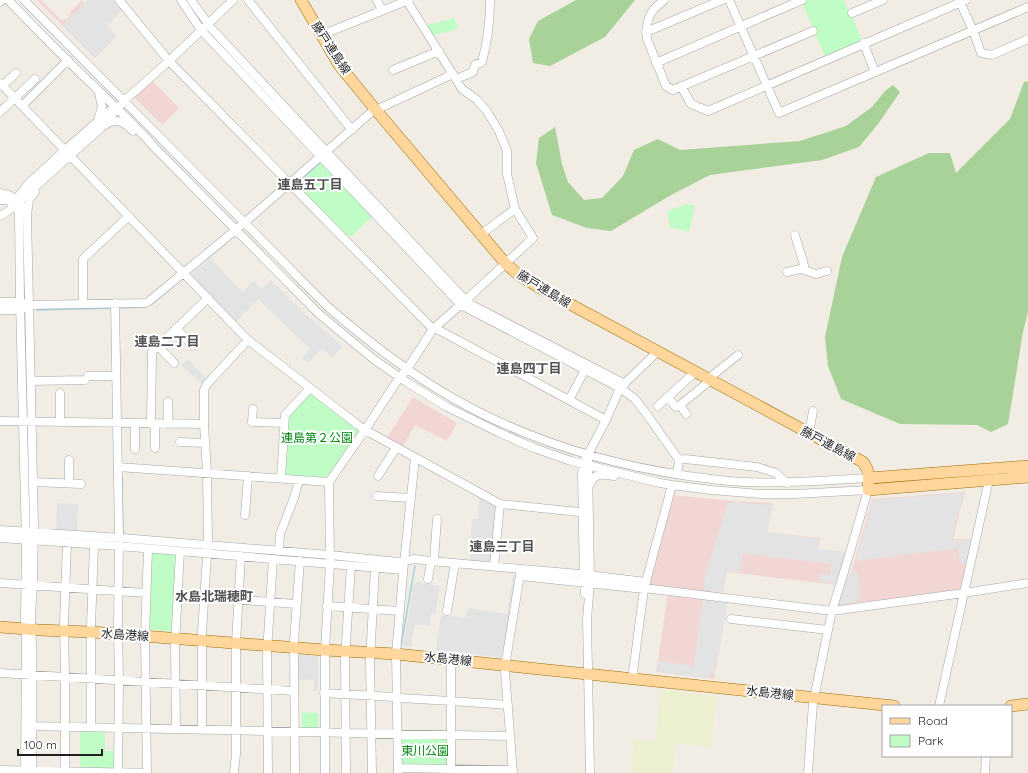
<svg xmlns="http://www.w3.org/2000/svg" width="1028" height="773" font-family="Quicksand,'Noto Sans JP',sans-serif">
<rect width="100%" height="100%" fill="#f1ede5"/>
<!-- commercial -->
<path fill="#f2d6d4" d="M37,0H41L62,21L65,18L66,20L71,15L69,13L82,0L84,3L88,0L63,25L106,26L122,9L115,0H116L123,9L107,26L117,36L95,58Z
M152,80L179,108L162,125L134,97Z
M413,397L457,423L447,441L415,425L402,448L386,439Z
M965,492L953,539H975L962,589L835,606L850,573H851L872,499Z
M672,495L733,501L773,503L767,532L820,538L818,549L845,552L837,585L727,572L722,594L712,592L728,600L714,679L656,672L669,587L647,584Z"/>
<!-- farmland -->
<path fill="#edf0d0" d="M660,689L716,696L712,747L676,743L673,773H630L634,739L656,741Z"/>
<!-- forest -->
<path fill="#a8d298" d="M576,0H635L605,37L550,66L533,63L529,39L538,21Z
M1028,81V312L1023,332L1008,424L991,432L977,425L900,424L841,399L828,366L825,337L842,257L876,177L929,153H950L956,173L1010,119L1024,82Z
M893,85L900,92L878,124L859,147L822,160L710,175L671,195L611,231L587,228L552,215L536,163L539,138L555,127L562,164L568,182L584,200L602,198L623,176L634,150L658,139L680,150L800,141L846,126L872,107L885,91Z"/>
<!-- park -->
<path fill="#c0fdc6" d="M808,0H844L850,16H852L862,40L861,42L825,57L802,2Z
M454,18L458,29L431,36L424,26Z
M322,162L372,217L352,236H348L297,185Z
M687,204L695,205L689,232L669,227L670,222L668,220V211Z
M309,390L362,430L329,477L325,479L285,477L287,416Z
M150,552L179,553L174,632L148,629Z
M302,712L318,713V726L316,728H302Z
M80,730H105V751H116V770H80Z
M402,737H447L449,763L445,766L403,765L400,762V738Z"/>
<!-- parking -->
<path fill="#e3e3e3" d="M88,0H115L122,9L106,26L117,36L95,57L63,25Z
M210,258L243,292L254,281L261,289L271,280L304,313L342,346L333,358L322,348L308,363L302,358L310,349L258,299L236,322L191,274Z
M187,359L208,379L203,385L181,365Z
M964,493L951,540H974L968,564L960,563L958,548L856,561L873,500Z
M479,497L496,506L497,508L492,561L490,563L470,561L472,519H478Z
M728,502L772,505L767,532L819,539L818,549L844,552L837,584L819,582L820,574L830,575L831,564L743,553L740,572L727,571L722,593L705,590L704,584L705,577Z
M57,503L78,504L77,532L56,531Z
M857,570L860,597L855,602L838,605L837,604L850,574H852L853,571Z
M513,575L518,576L504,658L436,650L441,615L466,618L468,608L507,614Z
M414,582L440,586L435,614H431L429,626L415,624L411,647L403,646Z
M703,597L728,600L714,674H711L710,678L657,672L658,661L694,666Z
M295,654L316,656L318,659V691H313L314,680L296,679Z"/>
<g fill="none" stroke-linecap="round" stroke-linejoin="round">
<!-- stream -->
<path stroke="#a3d1e1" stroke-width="1.5" d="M295,185L322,161
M270,205L290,188
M205,260L225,244
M117,308L144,307L152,304L183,278
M37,310L111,308
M122,478L123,536
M401,645L415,566"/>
<defs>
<path id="minor" d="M8,0C38,31 68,62 99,91C117,109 136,126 153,146L319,314L349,339L376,361L408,383L447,407L500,433L534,448L571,461L660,483L672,485L711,490L761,494H795L868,490L848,559L832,611L828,630L813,703L808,773
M24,0L327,306C366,340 406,371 451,397C524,439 606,464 688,476C706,478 724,481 742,482C785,484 827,480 869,478
M119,0L169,61L433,329
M181,0L201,30L461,305L620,388L635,399L648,416L679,460L677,474
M191,0L211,28L468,303L625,384
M248,0L352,130
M377,0L382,10
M664,0C661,3 657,6 654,9C647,17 646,29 647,39L666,86L673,90L813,31
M729,0L779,113L1028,7
M959,0L973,30L981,53L992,55L1028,39
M0,2L2,0
M852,13L883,0
M646,32L722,0
M321,35L409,0
M864,43L865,47L875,72
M656,63L802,0
M393,70L439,51
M456,79L473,72L475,65L482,62C488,40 490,23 490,0
M0,83L248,340L358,425L365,430L500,504L589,513
M2,86L16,73
M681,86L691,104L708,111L966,0
M22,106L68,60
M376,110L453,74
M0,112L35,79
M98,120L102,107L99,93
M105,125C117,117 124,122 133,131
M0,193C15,195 20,202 27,215L34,527L33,585L31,615L32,646V773
M16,199L23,191L26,186L65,150L111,110
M0,200C12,200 18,203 19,216L20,302L26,544L25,615L26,645L25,773
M2,215L7,212L101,128L124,101L169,61L233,0
M27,215L29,200L35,192
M480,235L515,209
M795,235C798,247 803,258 805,270
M787,272L801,269L816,274L827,271
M0,302H20L29,305L146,303L148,302L244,223L375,109
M115,303L119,538L118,628L119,680L118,773
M83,304V259L129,216
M0,310H20L24,307
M176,328L193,346
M435,328L606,420
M158,346L174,363
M88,376H116
M708,379L738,355
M31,381L85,380
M60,393V422
M667,397L676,407L680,405L686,414
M569,400L587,366
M680,405L711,380
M658,406L695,372
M253,409L252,422L284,423
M0,421L204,424
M135,424V449
M151,424L152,352L208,298
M168,424V402
M809,433L813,411
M180,442L205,443
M155,448V424
M588,460L590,583L587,619L590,773
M679,460L685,459L757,467L776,473L787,483
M118,467L329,482
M378,476L396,448
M281,478L285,415L310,388
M33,482L81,484
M69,483V460
M589,486C594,472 602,474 614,476
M377,496L411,498
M245,515L248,476
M0,530L122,538L330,555L399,562L415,559L431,561L580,574L646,582
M0,538L119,546L403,570
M279,551L280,534L294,498L299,480
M434,561L437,519
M494,566L500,504
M520,576L644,589
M428,579L431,561
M0,583L146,593
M644,588L832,611L964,593L1028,583
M585,594L584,582L582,474L583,464L606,420L620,388L658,351
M178,595L296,604
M327,606L400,611
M447,611L455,563
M731,619L828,630
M0,673L294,691
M634,679V675L633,672L644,589L672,485
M324,693L394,697L400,698L451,701L508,705
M939,706L989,480
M28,726L316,732L346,733L510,736
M91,727V626L94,545
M176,729L175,645L180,551
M202,730V633L208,540L207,473L204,424V390L207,384L248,340
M398,768L512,770
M0,770L145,773
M65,773V677L64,624L67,543
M147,773L145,637L148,549
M234,773L236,754V643L241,556
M268,773L267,652L273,559
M295,773L294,641L300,561
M325,773V650L330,564L329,482L365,430L395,384L411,363L433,329L466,300L533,238L515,209L507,174V151L499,131L486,110L476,99L462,89L407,1
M346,773L345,658L351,566
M372,773L370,660L375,568
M398,773L396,654L404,563L415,458
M451,773V660
M513,773L505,671L506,660L521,569
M985,773L986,756"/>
<path id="major" d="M301,0L339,65L375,109L506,264L519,275L542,289L809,433L863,462C870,471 869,479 868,490L1028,477
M869,478L1028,466
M0,627L39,630L91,632L325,650L396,654L894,706
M1011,706L1028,704"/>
</defs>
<!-- minor casing -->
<use href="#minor" stroke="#a6a6a6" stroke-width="9"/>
<!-- major casing -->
<use href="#major" stroke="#9b6b00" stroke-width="12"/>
<!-- minor -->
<use href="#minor" stroke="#fff" stroke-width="8"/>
<!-- major -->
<use href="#major" stroke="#ffd69c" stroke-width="11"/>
</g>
<g text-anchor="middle" stroke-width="4" stroke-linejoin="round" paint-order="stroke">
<!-- street labels -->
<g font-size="12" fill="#1f1f1f" stroke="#fff">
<text transform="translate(331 48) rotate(57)" y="4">藤戸連島線</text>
<text transform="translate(544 289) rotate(31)" y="4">藤戸連島線</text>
<text transform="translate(828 444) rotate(28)" y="4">藤戸連島線</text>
<text transform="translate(125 635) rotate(4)" y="4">水島港線</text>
<text transform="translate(448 659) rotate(6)" y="4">水島港線</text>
<text transform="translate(770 693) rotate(6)" y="4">水島港線</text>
</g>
<!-- park labels -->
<g font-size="12" fill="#058613" stroke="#fff">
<text x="317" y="442">連島第２公園</text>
<text x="425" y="755">東川公園</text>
</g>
<!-- neighbourhood labels -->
<g font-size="13" font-weight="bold" fill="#525252" stroke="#fff">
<text x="310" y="189">連島五丁目</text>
<text x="167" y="346">連島二丁目</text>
<text x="529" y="373">連島四丁目</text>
<text x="502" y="551">連島三丁目</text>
<text x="214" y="601">水島北瑞穂町</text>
</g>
</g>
<!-- legend -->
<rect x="882" y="705" width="130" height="52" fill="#ffffff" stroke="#a5a5a5"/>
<rect x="890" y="718" width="20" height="6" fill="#ffd69c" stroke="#a5a5a5"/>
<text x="918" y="725" font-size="12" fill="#1f1f1f">Road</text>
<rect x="890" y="735" width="20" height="12" fill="#c0fdc6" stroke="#a5a5a5"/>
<text x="918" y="745" font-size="12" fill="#1f1f1f">Park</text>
<!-- scale -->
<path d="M18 749v6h84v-6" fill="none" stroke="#1f1f1f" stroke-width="2"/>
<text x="24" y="749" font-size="12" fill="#1f1f1f" stroke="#ffffff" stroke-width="3" paint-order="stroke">100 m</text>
</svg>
